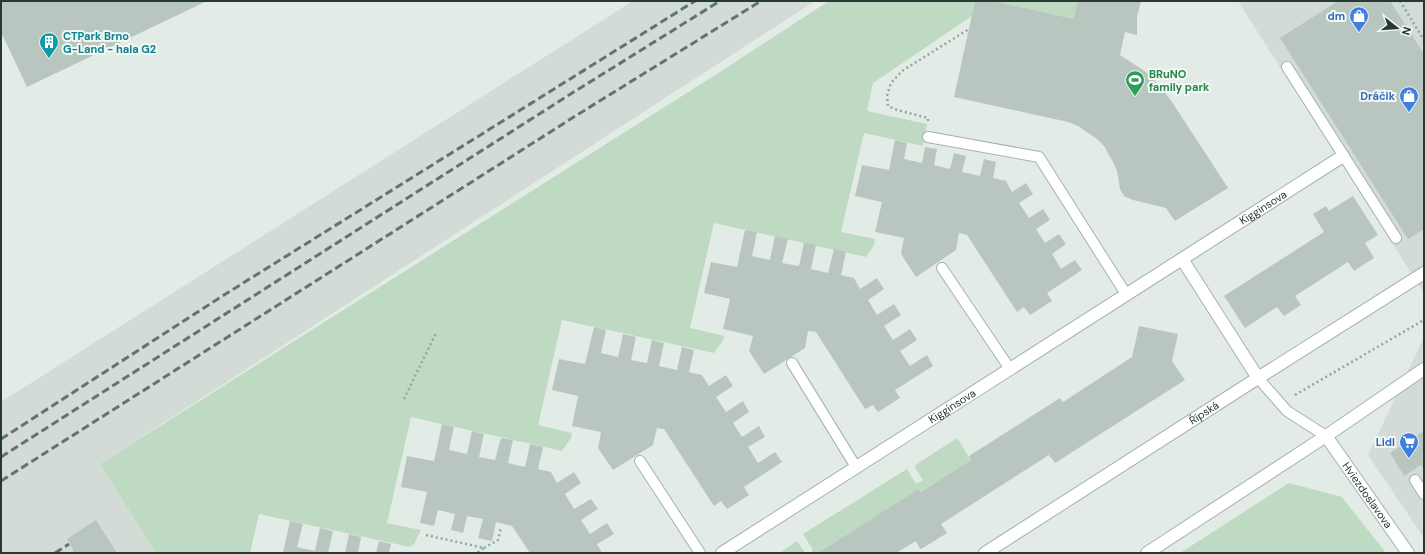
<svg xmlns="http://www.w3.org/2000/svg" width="1425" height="554" font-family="'DM Sans',sans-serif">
<rect width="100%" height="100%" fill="#e3ebe7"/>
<!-- built -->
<path fill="#d2dbd5" d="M633,1H815L100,464L156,553H1V402Z
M1238,1H1424V293Z
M1424,337V538L1368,455Z"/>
<!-- green -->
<path fill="#bfdac2" d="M829,1H975L972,16L873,83L867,111L927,124L923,146L864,133L841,232L875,239L874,245L866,257L714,223L690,328L724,336L723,341L714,353L562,320L538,425L572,433L571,438L562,451L411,417L387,523L421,530L414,544L410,547L259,514L250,553H156L100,464L723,70Z
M993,1H1077L1074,19Z
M957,438L971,460L921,492L918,489L818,553H810L813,550L803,534L907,469L916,484L923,480L914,466Z
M1289,483L1342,497L1386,553H1180Z
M797,541L805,553H780Z"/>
<!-- building -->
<path fill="#b9c6bf" d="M1,1H207L27,87L1,32Z
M975,1H993L1074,19L1077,1H1141L1137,17V35L1125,32L1120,55L1146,72L1158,84L1170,99L1228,188L1175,221L1166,208L1133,200L1124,196L1120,189L1117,171L1113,162L1104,146L1097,139L1078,126L1068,122L954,97Z
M1338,1H1390L1424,54V229L1408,239L1280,38Z
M895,140L907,143L904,159L922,163L925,147L937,149L934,165L950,169L954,153L966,156L962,172L980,176L984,159L996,162L993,178L1006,181L1012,192L1026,183L1033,194L1019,203L1029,218L1043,209L1050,220L1036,229L1045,243L1059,234L1066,244L1052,254L1061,269L1075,260L1082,270L1047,293L1052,301L1030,315L1024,307L1017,312L967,235L959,233L956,250L916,277L901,254L904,238L875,232L882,202L855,196L862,165L889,170Z
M1353,196L1378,235L1365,243L1374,258L1354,271L1348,262L1295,296L1301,305L1284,316L1277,307L1245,328L1224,296L1324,232L1313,214L1326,206L1329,211Z
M745,230L757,232L752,256L770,260L775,236L788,239L782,263L799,266L804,243L816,245L811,269L828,273L834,249L846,252L841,275L854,278L860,289L877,278L884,289L868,300L877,315L894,304L901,315L884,326L893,340L910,329L917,340L900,351L910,366L927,355L933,366L895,390L900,398L878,412L873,405L865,409L816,332L808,331L805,348L764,374L749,351L753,336L723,329L730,299L704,293L711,262L737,267Z
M1139,326L1178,334L1172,361L1185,380L1055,463L1049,455L991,492L941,524L947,533L923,548L920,549L916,541L896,553H818L918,489L921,492L971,460L969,456L1060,398L1063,402L1132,357Z
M594,327L606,330L601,353L618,357L623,334L636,337L631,360L647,363L652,340L664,343L659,366L677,370L682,347L694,350L689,372L702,375L709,386L726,375L733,386L716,397L726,412L743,401L749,412L733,423L742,437L759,426L765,437L748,447L758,463L775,452L782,462L744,487L749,495L727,509L721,501L714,506L664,429L657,428L653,445L613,470L598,448L601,432L572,426L578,396L552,390L559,359L585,364Z
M442,424L454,427L449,450L467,454L472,431L484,434L479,457L495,460L501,438L513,440L508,463L525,467L530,444L543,447L538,469L551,472L557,483L574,472L581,483L565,494L574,509L591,499L598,509L581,520L590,534L607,523L614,534L597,544L602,553H530L512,526L496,522L492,541L478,538L483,519L467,516L463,533L451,530L455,514L438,510L434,526L420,523L427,492L401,487L407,456L434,461Z
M1424,431V470L1421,465L1404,476L1390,453Z
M96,520L117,553H71L74,551L67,539Z
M290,521L303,524L297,547L315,551L320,528L333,531L328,553H283Z
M349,534L361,537L358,553H345Z
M379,541L391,544L389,553H376Z"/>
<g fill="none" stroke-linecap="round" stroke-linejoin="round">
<defs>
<path id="service" d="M1287,67L1396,238
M928,137L1039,157L1126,294
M942,268L1010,369
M792,363L856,467
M1258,378L1287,411L1326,436
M640,461L700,553
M1415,480L1424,494"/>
<g id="minor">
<path id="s1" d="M1182,259L1343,156"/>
<path id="s2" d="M1326,436L1408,553"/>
<path id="s3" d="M722,553L1182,259L1258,378"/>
<path id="s4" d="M985,553L1258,378L1424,273"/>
</g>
<path id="tertiary" d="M1147,553L1326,436L1424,369"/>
</defs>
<!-- service casing -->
<use href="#service" stroke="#a6b2ad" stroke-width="12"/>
<!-- minor casing -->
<use href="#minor" stroke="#a6b2ad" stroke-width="14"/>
<!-- tertiary casing -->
<use href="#tertiary" stroke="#a6b2ad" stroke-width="14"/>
<!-- path -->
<path stroke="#88ab9b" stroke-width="2.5" stroke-dasharray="2 3" stroke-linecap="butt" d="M1400,1L1424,40
M928,121V118L897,110L888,106L887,96L891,83L902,71L969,29
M1295,395L1424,320
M404,399L436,333
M426,535L484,548L477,553
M484,548L498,540L501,527"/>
<!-- service -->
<use href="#service" stroke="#fff" stroke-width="10"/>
<!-- minor -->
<use href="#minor" stroke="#fff" stroke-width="12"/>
<!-- tertiary -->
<use href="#tertiary" stroke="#fff" stroke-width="12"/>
<!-- rail -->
<path stroke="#60766d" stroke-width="3" stroke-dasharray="8 4" stroke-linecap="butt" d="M1,439L224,295L695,1
M1,457L569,95L720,1
M1,481L577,115L761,1
M55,553L69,544"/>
</g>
<!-- icons -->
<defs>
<symbol id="shop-pin" viewBox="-11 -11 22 30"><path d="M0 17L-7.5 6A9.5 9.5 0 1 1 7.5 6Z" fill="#3f7fe0" stroke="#f3f8f5"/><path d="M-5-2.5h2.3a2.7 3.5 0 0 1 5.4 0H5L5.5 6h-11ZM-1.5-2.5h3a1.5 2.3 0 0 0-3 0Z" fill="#fff"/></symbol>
<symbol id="building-pin" viewBox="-11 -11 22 30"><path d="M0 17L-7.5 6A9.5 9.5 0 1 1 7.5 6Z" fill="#0f9aa8" stroke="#f3f8f5"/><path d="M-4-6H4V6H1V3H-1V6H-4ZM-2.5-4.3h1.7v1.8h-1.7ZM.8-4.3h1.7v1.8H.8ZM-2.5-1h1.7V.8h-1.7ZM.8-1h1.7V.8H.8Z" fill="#fff"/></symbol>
<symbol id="stadium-pin" viewBox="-11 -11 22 30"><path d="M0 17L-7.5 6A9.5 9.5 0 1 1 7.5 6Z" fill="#2e9e5b" stroke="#f3f8f5"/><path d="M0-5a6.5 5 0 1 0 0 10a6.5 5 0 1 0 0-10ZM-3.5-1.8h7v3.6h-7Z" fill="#fff"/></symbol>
<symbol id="supermarket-pin" viewBox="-11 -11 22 30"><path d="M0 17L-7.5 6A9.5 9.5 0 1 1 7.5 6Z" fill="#3f7fe0" stroke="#f3f8f5"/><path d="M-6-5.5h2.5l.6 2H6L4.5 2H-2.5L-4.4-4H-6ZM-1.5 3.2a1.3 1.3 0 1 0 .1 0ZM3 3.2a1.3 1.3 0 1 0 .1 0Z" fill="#fff"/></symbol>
</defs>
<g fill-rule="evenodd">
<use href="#shop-pin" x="1348" y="5" width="22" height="30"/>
<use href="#building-pin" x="38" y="31" width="22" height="30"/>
<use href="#stadium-pin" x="1124" y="69" width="22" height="30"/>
<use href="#shop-pin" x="1398" y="85" width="22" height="30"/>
<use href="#supermarket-pin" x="1398" y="431" width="22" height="30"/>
</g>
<g text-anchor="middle" stroke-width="4" stroke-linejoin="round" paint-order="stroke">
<!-- shop labels -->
<g font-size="11" font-weight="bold" fill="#366cbe" stroke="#f3f8f5" text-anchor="end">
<text x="1345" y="20">dm</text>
<text x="1395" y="100">Dráčik</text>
<text x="1395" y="446">Lidl</text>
</g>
<!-- culture labels -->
<g font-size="11" font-weight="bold" fill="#0d838f" stroke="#f3f8f5" text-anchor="start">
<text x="63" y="40">CTPark Brno<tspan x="63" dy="13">G-Land - hala G2</tspan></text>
</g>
<!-- leisure labels -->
<g font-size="11" font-weight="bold" fill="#27864d" stroke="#f3f8f5" text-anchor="start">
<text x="1149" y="78">BRuNO<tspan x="1149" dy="13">family park</tspan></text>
</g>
<!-- street labels -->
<g font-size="11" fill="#253a32" stroke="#f3f8f5">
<text dy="4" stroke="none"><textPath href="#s1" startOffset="96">Kigginsova</textPath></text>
<text dy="4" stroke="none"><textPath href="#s3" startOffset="273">Kigginsova</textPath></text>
<text dy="4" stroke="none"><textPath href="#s4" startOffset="260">Řípská</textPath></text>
<text dy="4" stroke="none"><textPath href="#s2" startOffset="72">Hviezdoslavova</textPath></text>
</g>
</g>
<!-- border -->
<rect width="1425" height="554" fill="none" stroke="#253a32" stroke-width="4"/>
<!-- north arrow -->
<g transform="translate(1397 28) rotate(107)" stroke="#f3f8f5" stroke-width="3" paint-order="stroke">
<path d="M0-3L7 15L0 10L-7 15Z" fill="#253a32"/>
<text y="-6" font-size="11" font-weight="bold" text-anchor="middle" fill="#253a32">N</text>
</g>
</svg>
